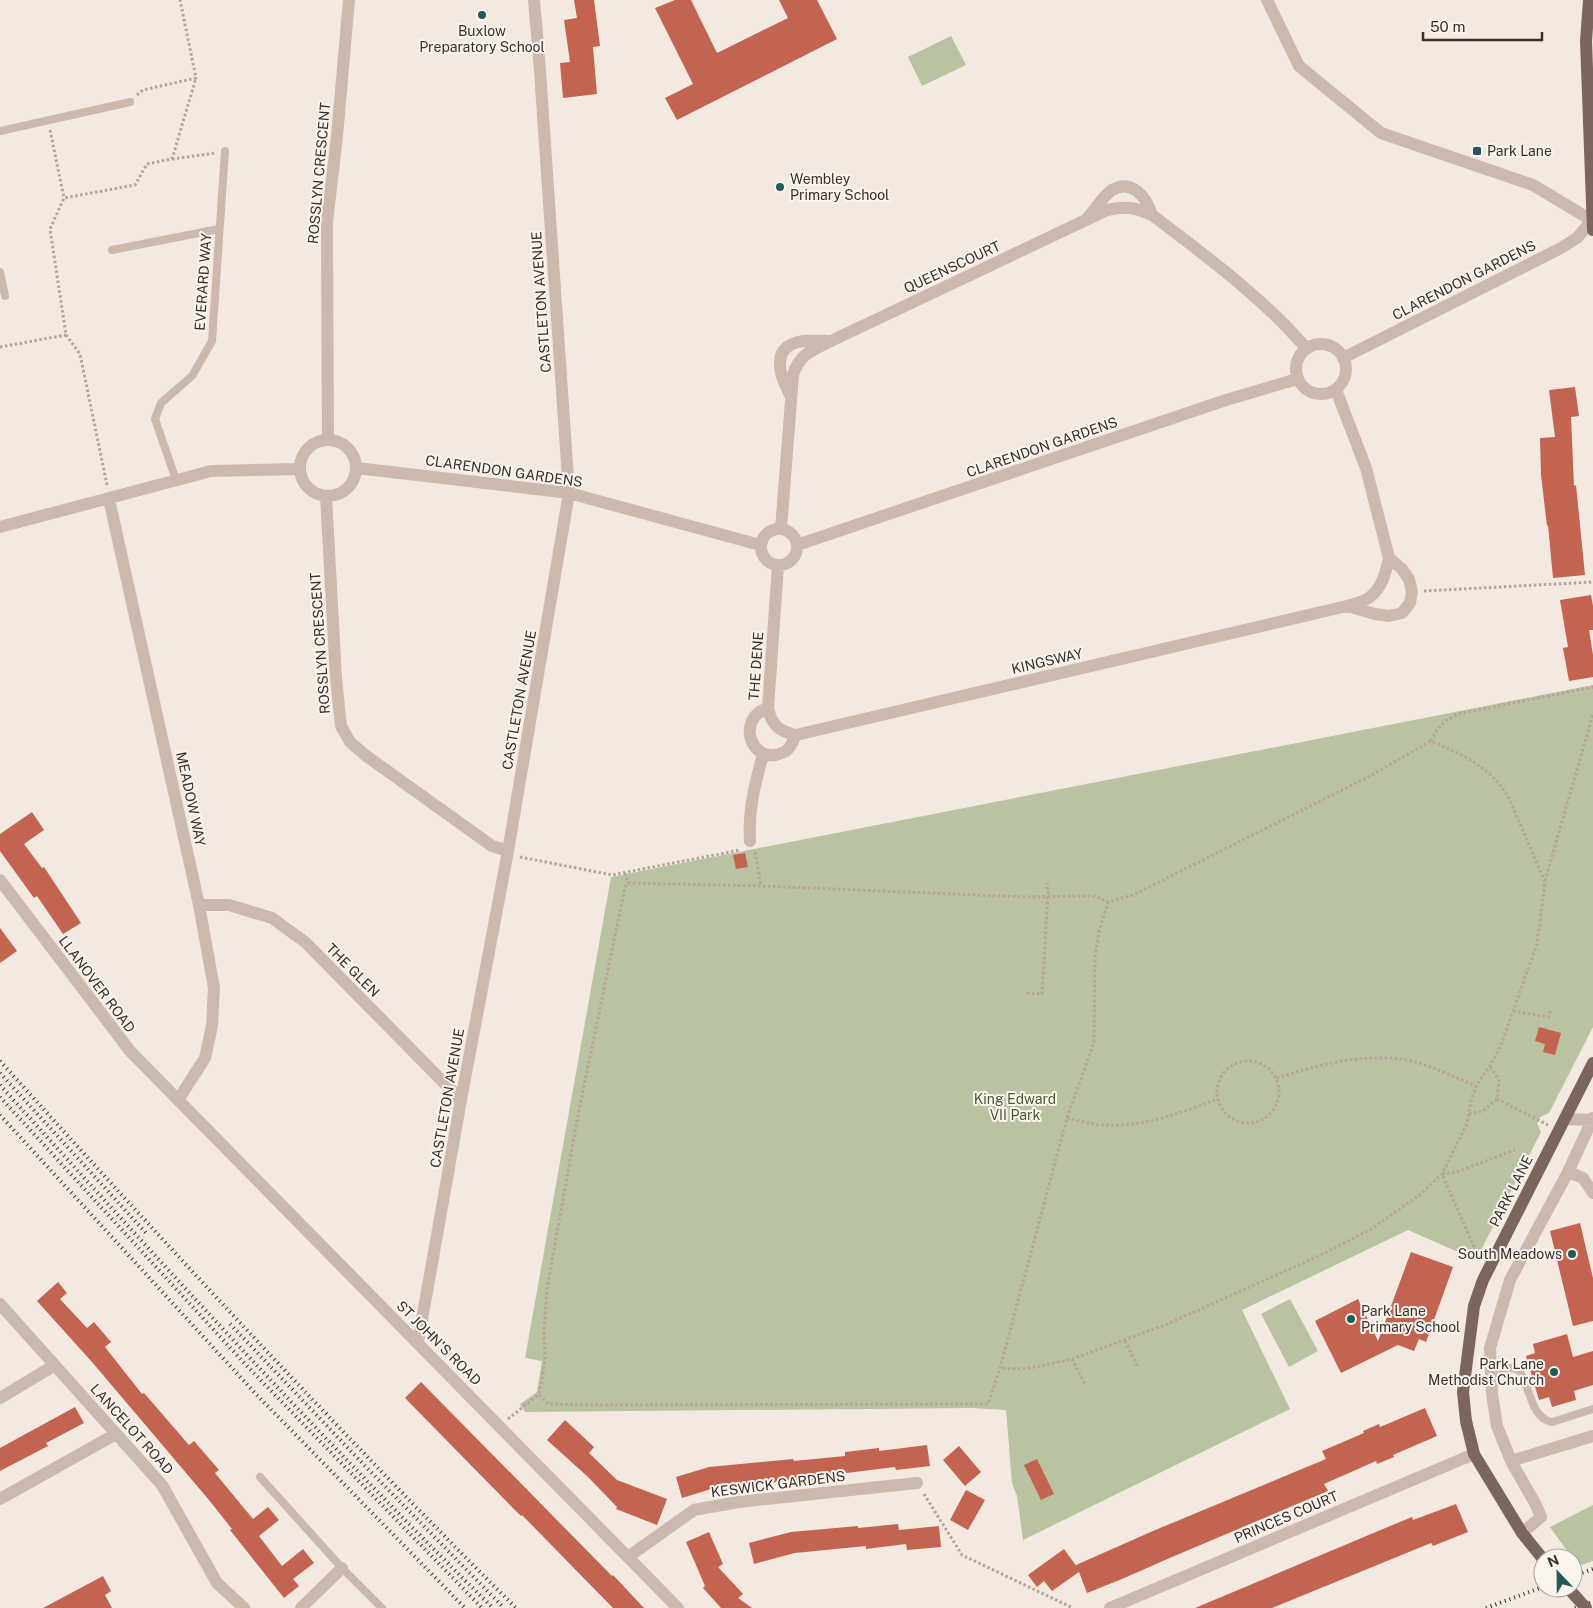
<svg xmlns="http://www.w3.org/2000/svg" width="1593" height="1608" font-family="'Public Sans',sans-serif">
<rect width="100%" height="100%" fill="#f3e9e1"/>
<!-- green -->
<path fill="#b9c2a1" d="M951,36L966,65L922,86L908,57Z
M1593,685V1027L1549,1113L1540,1117L1537,1123L1541,1132L1476,1260L1408,1230L1242,1310L1290,1409L1023,1540L1017,1496L1012,1483L1006,1410L972,1408L525,1412L520,1404L537,1392L542,1361L525,1358L611,877Z
M1290,1299L1318,1351L1289,1367L1261,1314Z
M1593,1505V1561L1578,1566L1550,1527Z"/>
<!-- building -->
<path fill="#c26450" d="M574,0H594L600,46L593,47L597,94L563,98L560,63L570,62L564,20L577,18Z
M675,0H691L717,53L788,18L779,0H817L837,39L677,120L665,98L693,84L655,8Z
M1575,387L1579,416L1571,417L1574,486L1576,485L1585,575L1553,578L1548,525L1547,526L1541,475L1540,438L1555,437L1549,390Z
M1591,595L1593,606V630H1589L1593,655V677L1569,681L1563,648L1568,647L1560,600Z
M32,812L44,830L24,844L42,868L44,867L81,923L63,934L37,896L34,898L0,851V834Z
M745,853L748,867L736,869L733,855Z
M0,928L17,951L0,963Z
M1539,1027L1561,1033L1555,1055L1543,1052L1545,1044L1535,1041Z
M1580,1223L1593,1278V1321L1573,1326L1550,1231Z
M1411,1252L1453,1267L1426,1342L1419,1339L1414,1351L1398,1345L1341,1373L1315,1321L1358,1299L1378,1341Z
M58,1282L67,1293L60,1299L87,1328L94,1322L111,1342L105,1347L142,1394L144,1393L189,1445L194,1441L219,1470L215,1473L253,1519L268,1507L279,1520L259,1536L282,1566L303,1549L314,1563L293,1579L299,1586L284,1598L230,1530L232,1529L209,1500L92,1362L37,1301Z
M1567,1334L1573,1357L1593,1351V1385L1574,1391L1576,1400L1552,1407L1549,1397L1539,1400L1526,1356L1535,1353L1533,1344Z
M421,1382L612,1576L613,1575L644,1608H613L522,1515L521,1516L509,1504L405,1398Z
M75,1407L84,1423L46,1443L48,1446L0,1471V1448Z
M1425,1408L1437,1436L1393,1455L1394,1457L1377,1464L1376,1461L1324,1484L1328,1491L1172,1557L1122,1579L1087,1593L1079,1572L1052,1591L1044,1581L1037,1587L1028,1575L1064,1549L1077,1567L1076,1565L1153,1531L1326,1459L1322,1451L1364,1433L1363,1431L1379,1424L1380,1427Z
M565,1420L594,1447L589,1453L617,1480L667,1499L657,1525L616,1509L617,1507L588,1477L547,1440Z
M927,1445L930,1466L896,1470L895,1467L838,1474L839,1478L805,1481L804,1479L711,1489L682,1498L676,1477L709,1467L793,1459L794,1461L845,1456V1452L879,1448V1451Z
M959,1446L981,1472L965,1486L943,1460Z
M1037,1459L1054,1494L1041,1500L1024,1465Z
M966,1490L985,1500L968,1530L950,1520Z
M1456,1504L1468,1532L1433,1546L1431,1543L1272,1608H1195L1371,1534L1412,1517L1413,1520Z
M898,1524L899,1530L939,1526L941,1547L907,1550L906,1544L866,1549V1546L795,1553L754,1564L749,1543L791,1532L858,1526V1528Z
M709,1532L723,1564L718,1567L743,1594L738,1598L752,1608H721L703,1588L705,1586L686,1542Z
M103,1576L111,1591L105,1595L112,1608H43Z"/>
<g fill="none" stroke-linecap="round" stroke-linejoin="round">
<!-- path -->
<path stroke="#b7a397" stroke-width="3" stroke-dasharray="2.5 2.5" stroke-linecap="butt" d="M137,95L143,90L196,78L180,0
M50,130L64,198
M172,159L216,153
M0,347L66,335
M107,485L80,354L66,335L50,229L64,198L135,185L147,164L172,159L196,78
M1424,591L1593,582
M1431,741C1439,726 1443,720 1459,714L1593,687
M755,852L761,886
M520,857L612,875L740,850
M625,873L628,883
M1545,881L1593,714
M1027,993L1042,994L1048,893L1047,883
M1513,1011L1549,1017L1550,1011
M1217 1092a31 31 0 1 1 62 0a31 31 0 1 1-62 0Z
M1277,1078C1319,1064 1375,1050 1419,1063C1438,1069 1457,1078 1476,1086
M1497,1099L1548,1125
M1469,1114L1483,1111L1497,1099L1499,1080L1490,1066
M1067,1118C1076,1120 1085,1122 1093,1124C1135,1130 1179,1114 1217,1099
M1480,1255L1476,1251L1442,1174L1456,1172L1515,1150
M1125,1341L1138,1367
M1072,1359L1086,1386
M539,1395L548,1404L592,1405L988,1404L1000,1368L1067,1118L1094,1042L1095,958L1099,931L1108,902
M508,1419L539,1394L545,1361L544,1332L547,1289L578,1115L625,887L628,883L761,886L1026,897L1094,896L1108,902L1133,895L1370,776L1431,741C1463,755 1489,766 1508,796L1545,882L1537,944L1501,1045L1490,1066L1476,1086L1471,1100L1467,1124L1442,1174L1421,1194L1371,1229L1321,1255L1165,1325L1072,1359L1041,1366L1022,1369L1000,1368
M924,1494L962,1555L1073,1608"/>
<!-- service -->
<path stroke="#cbb9ad" stroke-width="8" d="M0,131L130,102
M112,250L219,229
M0,272L5,296
M176,480L155,419L161,403L192,376L212,341L225,151
M1491,1369L1515,1368L1520,1372C1530,1387 1531,1419 1552,1422L1593,1409
M260,1477L342,1568L382,1608"/>
<!-- minor -->
<path stroke="#cbb9ad" stroke-width="12" d="M1088,217C1096,209 1102,197 1112,190C1132,178 1147,198 1152,215
M1296 369a25 25 0 1 1 50 0a25 25 0 1 1-50 0Z
M1343,358L1561,248L1577,238L1592,220
M790,395C786,386 780,376 780,366C778,337 812,340 831,341
M328,439L327,222L337,136L349,0
M300 468a28 28 0 1 1 56 0a28 28 0 1 1-56 0Z
M357,468L569,493L760,545
M326,496L336,678L341,726L350,742L365,755L492,846L508,851
M109,499L199,905L214,988L212,1026L205,1058L178,1100
M0,527L211,471L300,469
M761 547a18 18 0 1 1 36 0a18 18 0 1 1-36 0Z
M781,529L793,375C799,354 813,350 831,341L1107,210C1127,206 1134,207 1152,215C1206,256 1262,297 1306,348
M797,545L1226,400L1297,379
M778,565L768,708C772,726 779,731 796,735L1347,606L1375,614L1389,616L1402,613L1410,603L1412,592L1409,579L1402,569L1389,558L1366,468L1336,390
M1347,606C1354,604 1364,602 1370,597C1382,588 1386,572 1389,558
M768,708C735,718 751,766 782,753C784,752 787,751 788,749C792,745 794,739 796,735
M750,841C748,810 755,784 763,754
M199,905H229L272,918L305,942L461,1100
M1565,1119L1593,1120
M1568,1172L1583,1178L1593,1193
M0,1304L162,1485L217,1583L244,1608
M0,1398L55,1365
M1511,1461L1593,1436
M0,1499L116,1434
M1522,1533L1541,1517L1536,1505L1511,1461L1497,1426L1492,1394L1490,1348L1510,1280L1568,1172L1593,1118
M628,1557L694,1510L738,1502L917,1483
M301,1608L342,1568
M1110,1608L1474,1454"/>
<!-- tertiary -->
<path stroke="#cbb9ad" stroke-width="12" d="M1267,0L1299,66L1381,133L1533,185L1593,221
M0,880L130,1051L678,1608
M418,1342L461,1100L508,851L569,493L539,57L534,0"/>
<!-- primary -->
<path stroke="#7b655d" stroke-width="12" d="M1589,0L1586,41L1593,230
M1543,1559L1522,1533L1474,1454L1466,1421L1463,1392L1469,1345L1474,1306L1483,1280L1593,1063"/>
<!-- rail -->
<path stroke="#3a2f2b" stroke-width="4" stroke-dasharray="1 4" stroke-linecap="butt" d="M0,1061C168,1247 338,1431 516,1608
M0,1073L147,1234
M0,1085C161,1263 322,1440 493,1608
M0,1097L246,1365L482,1608
M0,1115L254,1392L465,1608
M230,1324L367,1468L504,1608
M1573,1576L1593,1569
M1486,1608L1543,1587
M1575,1608L1593,1602"/>
<!-- primary-bridge -->
<path stroke="#7b655d" stroke-width="12" d="M1568,1588L1586,1608"/>
</g>
<!-- markers -->
<g fill="#225a5a" stroke="#faf4ee" stroke-width="2">
<circle cx="482" cy="15" r="5"/>
<rect x="1472" y="146" width="10" height="10" rx="2.5"/>
<circle cx="780" cy="187" r="5"/>
<circle cx="1572" cy="1254" r="5"/>
<circle cx="1351" cy="1319" r="5"/>
<circle cx="1554" cy="1372" r="5"/>
</g>
<g text-anchor="middle" stroke-width="4" stroke-linejoin="round" paint-order="stroke">
<!-- poi labels -->
<g font-size="14" fill="#3a2f2b" stroke="#faf4ee" text-anchor="start">
<text x="482" y="36" text-anchor="middle">Buxlow<tspan x="482" dy="16">Preparatory School</tspan></text>
<text x="1487" y="156">Park Lane</text>
<text x="790" y="184">Wembley<tspan x="790" dy="16">Primary School</tspan></text>
<text x="1562" y="1259" text-anchor="end">South Meadows</text>
<text x="1361" y="1316">Park Lane<tspan x="1361" dy="16">Primary School</tspan></text>
<text x="1544" y="1369" text-anchor="end">Park Lane<tspan x="1544" dy="16">Methodist Church</tspan></text>
</g>
<!-- street labels -->
<g font-size="14" fill="#3a2f2b" stroke="#faf4ee">
<text transform="translate(319 173) rotate(-85)" y="5">ROSSLYN CRESCENT</text>
<text transform="translate(952 267) rotate(-25)" y="5">QUEENSCOURT</text>
<text transform="translate(1464 280) rotate(-27)" y="5">CLARENDON GARDENS</text>
<text transform="translate(203 282) rotate(-86)" y="5">EVERARD WAY</text>
<text transform="translate(541 302) rotate(-94)" y="5">CASTLETON AVENUE</text>
<text transform="translate(1042 447) rotate(-19)" y="5">CLARENDON GARDENS</text>
<text transform="translate(504 471) rotate(8)" y="5">CLARENDON GARDENS</text>
<text transform="translate(320 643) rotate(-94)" y="5">ROSSLYN CRESCENT</text>
<text transform="translate(1047 661) rotate(-13)" y="5">KINGSWAY</text>
<text transform="translate(756 666) rotate(-86)" y="5">THE DENE</text>
<text transform="translate(519 700) rotate(-80)" y="5">CASTLETON AVENUE</text>
<text transform="translate(191 799) rotate(78)" y="5">MEADOW WAY</text>
<text transform="translate(353 970) rotate(45)" y="5">THE GLEN</text>
<text transform="translate(97 984) rotate(53)" y="5">LLANOVER ROAD</text>
<text transform="translate(447 1098) rotate(-80)" y="5">CASTLETON AVENUE</text>
<text transform="translate(1511 1191) rotate(-63)" y="5">PARK LANE</text>
<text transform="translate(439 1343) rotate(45)" y="5">ST JOHN'S ROAD</text>
<text transform="translate(132 1429) rotate(48)" y="5">LANCELOT ROAD</text>
<text transform="translate(778 1484) rotate(-7)" y="5">KESWICK GARDENS</text>
<text transform="translate(1286 1517) rotate(-23)" y="5">PRINCES COURT</text>
</g>
<!-- park labels -->
<g font-size="14" fill="#4b5730" stroke="#faf4ee">
<text x="1015" y="1104">King Edward<tspan x="1015" dy="16">VII Park</tspan></text>
</g>
</g>
<!-- north arrow -->
<g transform="translate(1558 1573) rotate(338)"><circle r="24" fill="#faf4ee" stroke="#ada5a0"/>
<path d="M0-4L9 19L0 12L-9 19Z" fill="#225a5a"/>
<text y="-8" font-size="14" font-weight="bold" text-anchor="middle" fill="#3a2f2b">N</text>
</g>
<!-- scale -->
<path d="M1423 32v8h119v-8" fill="none" stroke="#3a2f2b" stroke-width="2.5"/>
<text x="1430" y="32" font-size="15" fill="#3a2f2b" stroke="#faf4ee" stroke-width="4" paint-order="stroke">50 m</text>
</svg>
